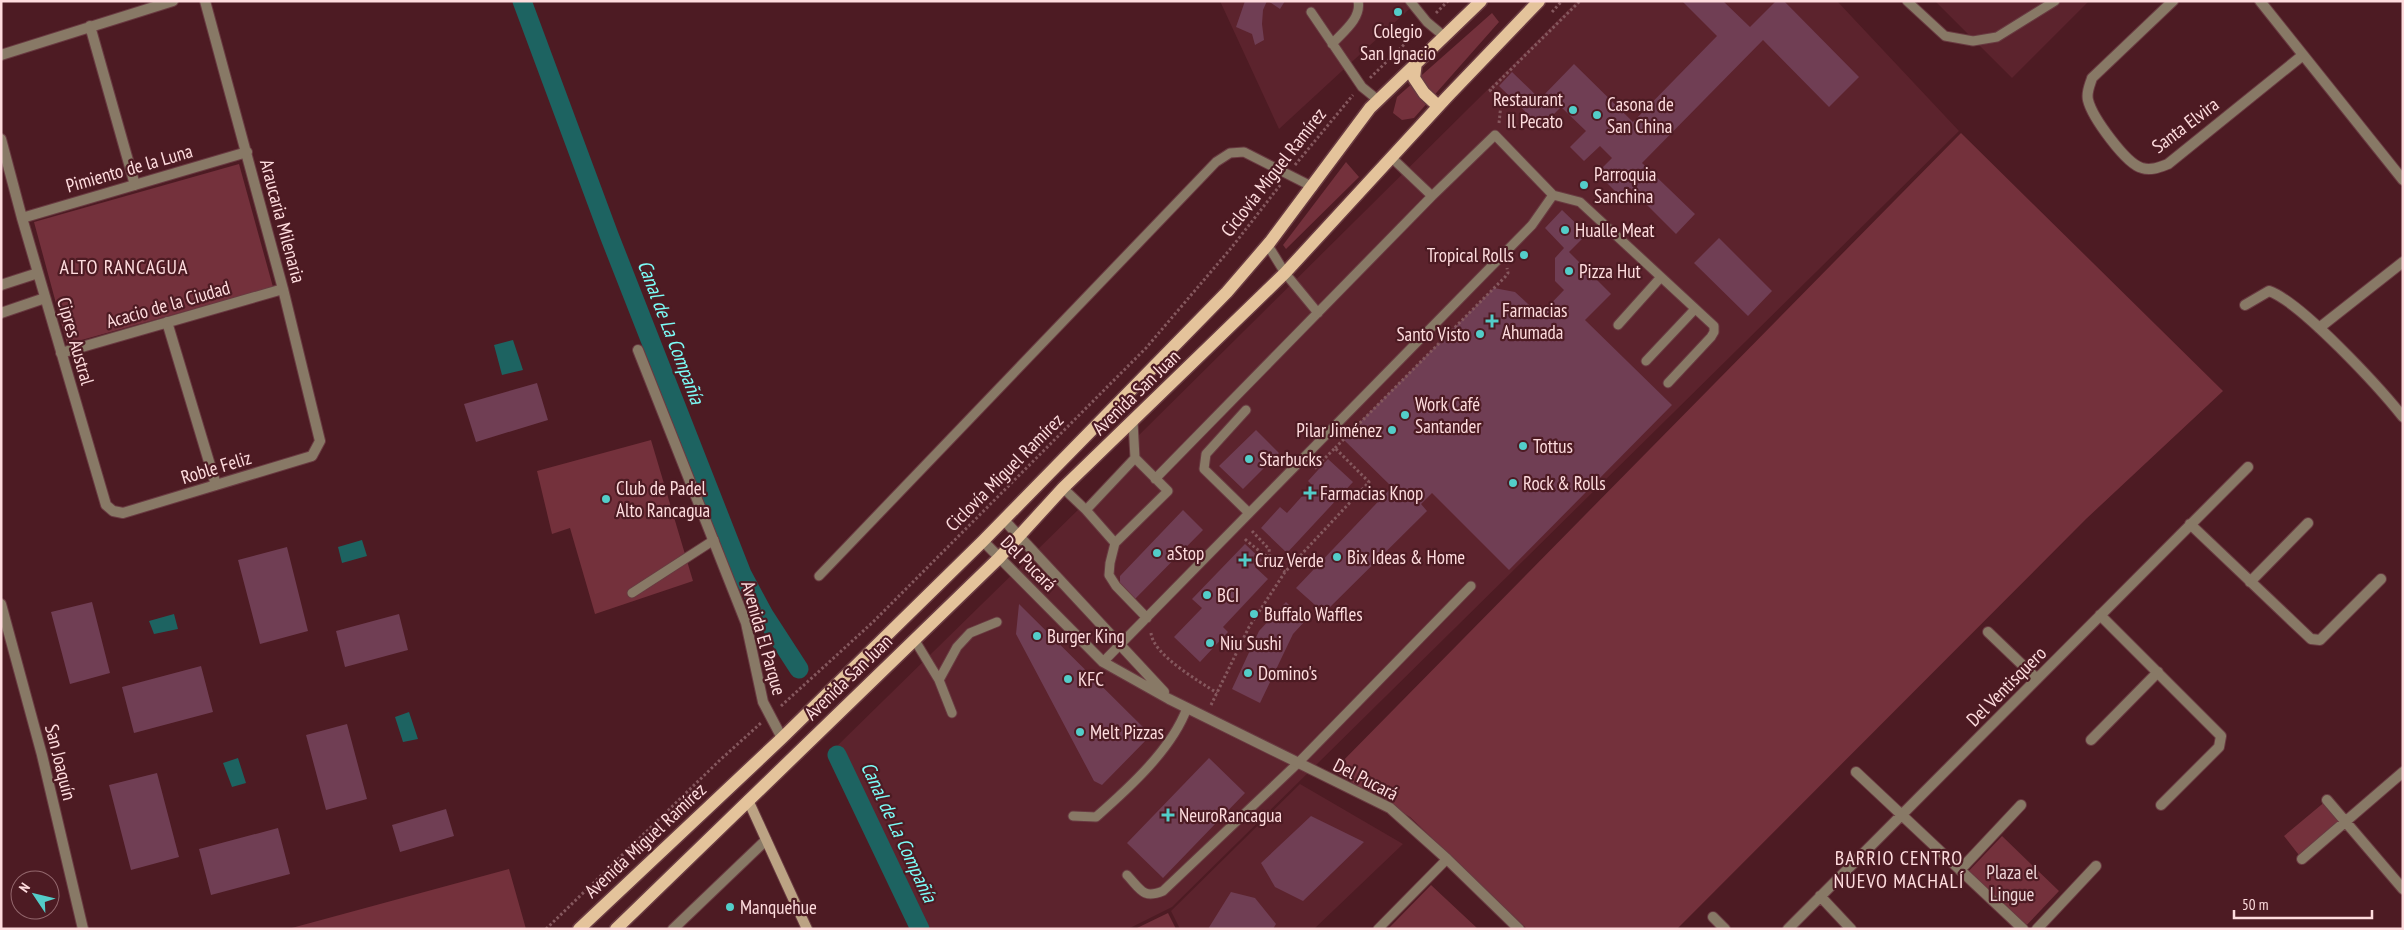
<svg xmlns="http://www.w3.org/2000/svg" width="2404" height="930" font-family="'PT Sans Narrow',sans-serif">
<rect width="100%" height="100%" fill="#4d1b23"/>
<!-- built -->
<path fill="#5c232d" d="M1220,1H1418L1279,129Z
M1577,1H1837L1959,131L1172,907L1128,929H925L883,848L836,747L1133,456V441Z
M1935,1H2089L2012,78Z
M1300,784L1403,844L1314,929H1180L1171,911Z"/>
<!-- green -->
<path fill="#74313c" d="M1492,13L1499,22L1414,118L1402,120L1393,113L1397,97Z
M1961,133L2223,391L2086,519L1677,929H1527L1410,817L1333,771Z
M1346,162L1359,177L1286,249L1283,245Z
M239,164L273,287L67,344L34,222Z
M651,440L693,581L595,614L570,528L552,534L537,471Z
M2327,800L2346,823L2302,859L2284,836Z
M2002,836L2059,891L2023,929L1965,875Z
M509,869L526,929H288Z
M1431,885L1478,929H1388Z
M1168,913L1176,929H1135Z"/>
<!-- water -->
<path fill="#1d6361" d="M513,340L523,370L502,375L494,345Z
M362,540L367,556L342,563L338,547Z
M174,614L178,629L154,634L149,621Z
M409,712L418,739L403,742L395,717Z
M238,758L246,783L232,787L223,763Z"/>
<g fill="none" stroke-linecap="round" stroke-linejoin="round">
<!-- canal -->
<path stroke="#1d6361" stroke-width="19" d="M522,1L609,235L742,574L764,615L799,669
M837,755L920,929"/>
</g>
<!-- building -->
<path fill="#703e54" d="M1245,1H1267L1263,10L1262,24L1264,40L1255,45L1252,34L1236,27Z
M1268,1H1285L1280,9Z
M1682,1H1723L1750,27L1776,1H1784L1859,77L1829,107L1763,40L1642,163L1695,214L1676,234L1630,188L1621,197L1597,173L1612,158L1600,146L1584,161L1570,147L1586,131L1561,107L1541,127L1499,86L1512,72L1540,99L1574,64L1633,122L1717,36Z
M1562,210L1587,234L1569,252L1611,294L1585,320L1672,405L1509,570L1432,493L1421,504L1427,511L1324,613L1296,588L1392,487L1343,439L1494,288L1515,292L1540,315L1564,290L1555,281V258L1564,248L1545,228Z
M1719,238L1772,291L1748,316L1694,263Z
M537,383L548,420L476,442L464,404Z
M1256,430L1279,453L1243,489L1219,466Z
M1328,459L1353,482L1287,553L1261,528L1280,507L1287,513L1312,485L1308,481Z
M1183,510L1203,530L1133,601L1120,586V576Z
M1245,544L1262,560L1255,567L1268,579L1223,627L1228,632L1200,662L1174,637L1202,608L1192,599Z
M287,547L308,631L260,644L238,560Z
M92,602L110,673L70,684L51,612Z
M1286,602L1305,621L1293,634L1260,703L1232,689L1259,631Z
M1019,604L1151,735L1102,785L1094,781L1016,634Z
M399,614L408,650L345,667L336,631Z
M201,666L213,712L134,733L122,687Z
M347,724L367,799L326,810L306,735Z
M1209,758L1245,793L1163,878L1127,843Z
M157,773L179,857L131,870L109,785Z
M446,809L454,836L400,852L392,825Z
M1311,816L1364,842L1303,901L1275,887L1261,863Z
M278,828L290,874L211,895L199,849Z
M1231,892L1255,898L1276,924L1273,929H1208Z"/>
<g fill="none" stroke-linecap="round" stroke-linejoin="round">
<defs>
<path id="lane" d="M1410,1L1427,22L1445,37
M1907,1L1945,36L1973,41L1997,37L2055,1
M1311,12L1362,87L1378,100
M1332,44C1343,32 1362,18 1358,1
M1392,158L1432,196
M1270,242L1269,247L1285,273L1318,313
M1618,325L1661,277
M1646,361L1695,309
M1246,410L1206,454L1204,469L1249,513
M1133,422L1135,458
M1155,479L1432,196L1495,135L1553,195L1580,202L1714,326V332L1711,337L1668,383
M1063,488L1086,510
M1115,543L1086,510L1135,458L1168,491L1115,543L1110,563L1109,575L1116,586L1147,618
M819,576L1216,162L1230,153L1244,152L1313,187
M632,593L714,540
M914,639L939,680L952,713
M1103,662L1532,225L1553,195
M939,680L957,647L970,633L997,622
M1073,816L1096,817C1129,788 1172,749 1187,708
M1127,875C1141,890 1143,899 1163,891L1298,763L1471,586
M1378,929L1447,859"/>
<path id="street" d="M2173,1L2092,78C2090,85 2086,92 2088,100C2092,117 2126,164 2142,168C2151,171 2160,167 2168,164L2303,55
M2260,1L2403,180
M90,26L135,185
M1,55L173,1
M1,139L22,218L106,505L113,511L123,513L312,456L320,441L283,289L205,1
M22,218L247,152
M1,285L38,273
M2245,305L2269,291C2301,302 2380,388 2403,417
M1,313L45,298
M167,322L216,485
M2319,328L2403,262
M638,350L746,623L763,702L782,738
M61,353L283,289
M1004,520L1164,692
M2190,524L2311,639L2320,640L2381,579
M983,541L1103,662L1169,699L1390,808L1447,859L1519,929
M2250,582L2308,523
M1,604L42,755L83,929
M2100,615L2221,736L2219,747L2161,805
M1988,632L2037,679
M2091,740L2158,672
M1856,772L2023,929
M2327,800L2403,889
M2302,859L2403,772
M1960,870L2021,805
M1820,896L1851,929
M1713,917L1725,929
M673,929L766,840
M1788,929L2248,467
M2037,929L2096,866"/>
<path id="secondary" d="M748,800L807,929"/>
<path id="primary" d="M1416,62L1414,78L1424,93L1438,106
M579,929L782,738L983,541L1227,292L1270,242L1370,108L1481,1
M616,929L999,558L1063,488L1285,273L1447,97L1539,1"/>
</defs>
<!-- lane casing -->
<use href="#lane" stroke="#693a41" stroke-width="11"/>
<!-- street casing -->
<use href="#street" stroke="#693a41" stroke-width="12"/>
<!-- secondary casing -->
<use href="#secondary" stroke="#693a41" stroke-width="12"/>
<!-- primary casing -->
<use href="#primary" stroke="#693a41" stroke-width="15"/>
<!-- path -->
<path stroke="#85585e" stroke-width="3" stroke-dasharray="2.5 2.5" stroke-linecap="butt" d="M1552,12L1562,1
M1436,13L1448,1
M1370,78L1419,30
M1499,123L1501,104L1490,90L1580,1
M1295,165L1353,95
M1335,448L1505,277L1508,273L1507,268
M1252,531L1269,549L1270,557
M1245,539C1259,552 1272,559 1285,572
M1151,633C1153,655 1199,681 1217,693
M1211,705L1249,627L1285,572L1369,482L1335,448L1314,469
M781,706L873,622L1146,348L1232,247L1281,184
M546,929L720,760L761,723"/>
<!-- lane -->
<use href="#lane" stroke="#887966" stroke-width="9"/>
<!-- street -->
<use href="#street" stroke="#887966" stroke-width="10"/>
<!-- secondary -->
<use href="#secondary" stroke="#bca384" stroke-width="10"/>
<!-- primary -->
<use href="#primary" stroke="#e4c39b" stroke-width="12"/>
</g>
<!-- markers -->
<g fill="#53cdc9" stroke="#4d1b23" stroke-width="2">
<circle cx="1398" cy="12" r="5"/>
<circle cx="1573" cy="110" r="5"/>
<circle cx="1597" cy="115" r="5"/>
<circle cx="1584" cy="185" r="5"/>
<circle cx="1565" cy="230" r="5"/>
<circle cx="1524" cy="255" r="5"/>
<circle cx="1569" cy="271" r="5"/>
<path d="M1489.5 313.5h5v5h5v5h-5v5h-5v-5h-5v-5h5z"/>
<circle cx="1480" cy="334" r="5"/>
<circle cx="1405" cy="415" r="5"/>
<circle cx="1392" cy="430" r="5"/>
<circle cx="1523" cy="446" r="5"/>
<circle cx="1249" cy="459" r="5"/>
<circle cx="1513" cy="483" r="5"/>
<path d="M1307.5 485.5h5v5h5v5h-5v5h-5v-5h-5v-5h5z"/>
<circle cx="606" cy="499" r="5"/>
<circle cx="1157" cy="553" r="5"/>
<circle cx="1337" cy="557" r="5"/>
<path d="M1242.5 552.5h5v5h5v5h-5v5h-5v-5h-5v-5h5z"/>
<circle cx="1207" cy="595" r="5"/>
<circle cx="1254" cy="614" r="5"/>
<circle cx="1037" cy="636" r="5"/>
<circle cx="1210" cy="643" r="5"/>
<circle cx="1248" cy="673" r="5"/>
<circle cx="1068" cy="679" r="5"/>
<circle cx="1080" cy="732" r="5"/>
<path d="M1165.5 807.5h5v5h5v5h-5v5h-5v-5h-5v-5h5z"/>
<circle cx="730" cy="907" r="5"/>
</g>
<g text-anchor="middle" stroke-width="4.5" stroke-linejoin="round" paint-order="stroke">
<!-- poi labels -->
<g font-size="19" fill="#fedcde" stroke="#4d1b23" text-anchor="start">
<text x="1398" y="38" text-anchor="middle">Colegio<tspan x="1398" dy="22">San Ignacio</tspan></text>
<text x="1563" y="106" text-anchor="end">Restaurant<tspan x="1563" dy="22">Il Pecato</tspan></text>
<text x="1607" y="111">Casona de<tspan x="1607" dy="22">San China</tspan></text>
<text x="1594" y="181">Parroquia<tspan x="1594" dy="22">Sanchina</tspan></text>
<text x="1575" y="237">Hualle Meat</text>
<text x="1514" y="262" text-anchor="end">Tropical Rolls</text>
<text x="1579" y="278">Pizza Hut</text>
<text x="1502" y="317">Farmacias<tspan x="1502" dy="22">Ahumada</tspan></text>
<text x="1470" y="341" text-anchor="end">Santo Visto</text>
<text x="1415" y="411">Work Café<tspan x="1415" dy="22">Santander</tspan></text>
<text x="1382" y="437" text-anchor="end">Pilar Jiménez</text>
<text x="1533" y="453">Tottus</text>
<text x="1259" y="466">Starbucks</text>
<text x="1523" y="490">Rock &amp; Rolls</text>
<text x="616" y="495">Club de Padel<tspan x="616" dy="22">Alto Rancagua</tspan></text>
<text x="1320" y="500">Farmacias Knop</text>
<text x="1167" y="560">aStop</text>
<text x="1347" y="564">Bix Ideas &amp; Home</text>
<text x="1255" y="567">Cruz Verde</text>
<text x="1217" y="602">BCI</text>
<text x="1264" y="621">Buffalo Waffles</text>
<text x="1047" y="643">Burger King</text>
<text x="1220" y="650">Niu Sushi</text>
<text x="1258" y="680">Domino's</text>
<text x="1078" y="686">KFC</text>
<text x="1090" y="739">Melt Pizzas</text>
<text x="1179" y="822">NeuroRancagua</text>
<text x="740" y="914">Manquehue</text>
</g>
<!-- street labels -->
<g font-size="19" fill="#fedcde" stroke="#4d1b23">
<text transform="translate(2185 125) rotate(-37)" y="7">Santa Elvira</text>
<text transform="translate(129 168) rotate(-16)" y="7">Pimiento de la Luna</text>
<text transform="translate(1273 172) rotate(-52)" y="7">Ciclovía Miguel Ramírez</text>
<text transform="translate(283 221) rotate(75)" y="7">Araucaria Milenaria</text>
<text transform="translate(168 304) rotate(-16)" y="7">Acacio de la Ciudad</text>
<text transform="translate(76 341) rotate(74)" y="7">Cipres Austral</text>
<text transform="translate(1136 392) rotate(-44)" y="7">Avenida San Juan</text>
<text transform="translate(216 467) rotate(-17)" y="7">Roble Feliz</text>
<text transform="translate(1004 472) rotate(-45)" y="7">Ciclovía Miguel Ramírez</text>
<text transform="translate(1029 563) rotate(45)" y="7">Del Pucará</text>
<text transform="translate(764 638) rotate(74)" y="7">Avenida El Parque</text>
<text transform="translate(848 677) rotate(-44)" y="7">Avenida San Juan</text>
<text transform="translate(2006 686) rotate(-45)" y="7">Del Ventisquero</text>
<text transform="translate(61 762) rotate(76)" y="7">San Joaquín</text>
<text transform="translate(1366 779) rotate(27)" y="7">Del Pucará</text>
<text transform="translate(645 840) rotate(-43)" y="7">Avenida Miguel Ramírez</text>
</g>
<!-- park labels -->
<g font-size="19" fill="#f0d7d9" stroke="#4d1b23">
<text x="2012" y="879">Plaza el<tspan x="2012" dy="22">Lingue</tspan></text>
</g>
<!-- neighbourhood labels -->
<g font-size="20" letter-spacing="1" fill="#fedcde" stroke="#4d1b23">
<text x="124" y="274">ALTO RANCAGUA</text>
<text x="1899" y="865">BARRIO CENTRO<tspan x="1899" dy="23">NUEVO MACHALÍ</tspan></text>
</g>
<!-- water labels -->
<g font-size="20" font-style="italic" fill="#7cfdf8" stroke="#4d1b23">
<text transform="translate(671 332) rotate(69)" y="7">Canal de La Compañía</text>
<text transform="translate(899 832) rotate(65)" y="7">Canal de La Compañía</text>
</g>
</g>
<!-- border -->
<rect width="2404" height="930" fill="none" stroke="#fedcde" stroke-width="5"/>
<!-- north arrow -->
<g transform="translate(35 895) rotate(305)"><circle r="24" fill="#4d1b23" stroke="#94686e"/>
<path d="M0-4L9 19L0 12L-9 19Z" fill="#53cdc9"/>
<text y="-8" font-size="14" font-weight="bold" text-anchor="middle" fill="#fedcde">N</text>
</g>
<!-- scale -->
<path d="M2234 910v8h138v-8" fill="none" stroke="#fedcde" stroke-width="2.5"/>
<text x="2242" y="910" font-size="15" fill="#fedcde" stroke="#4d1b23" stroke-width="4" paint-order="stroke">50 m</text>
</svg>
